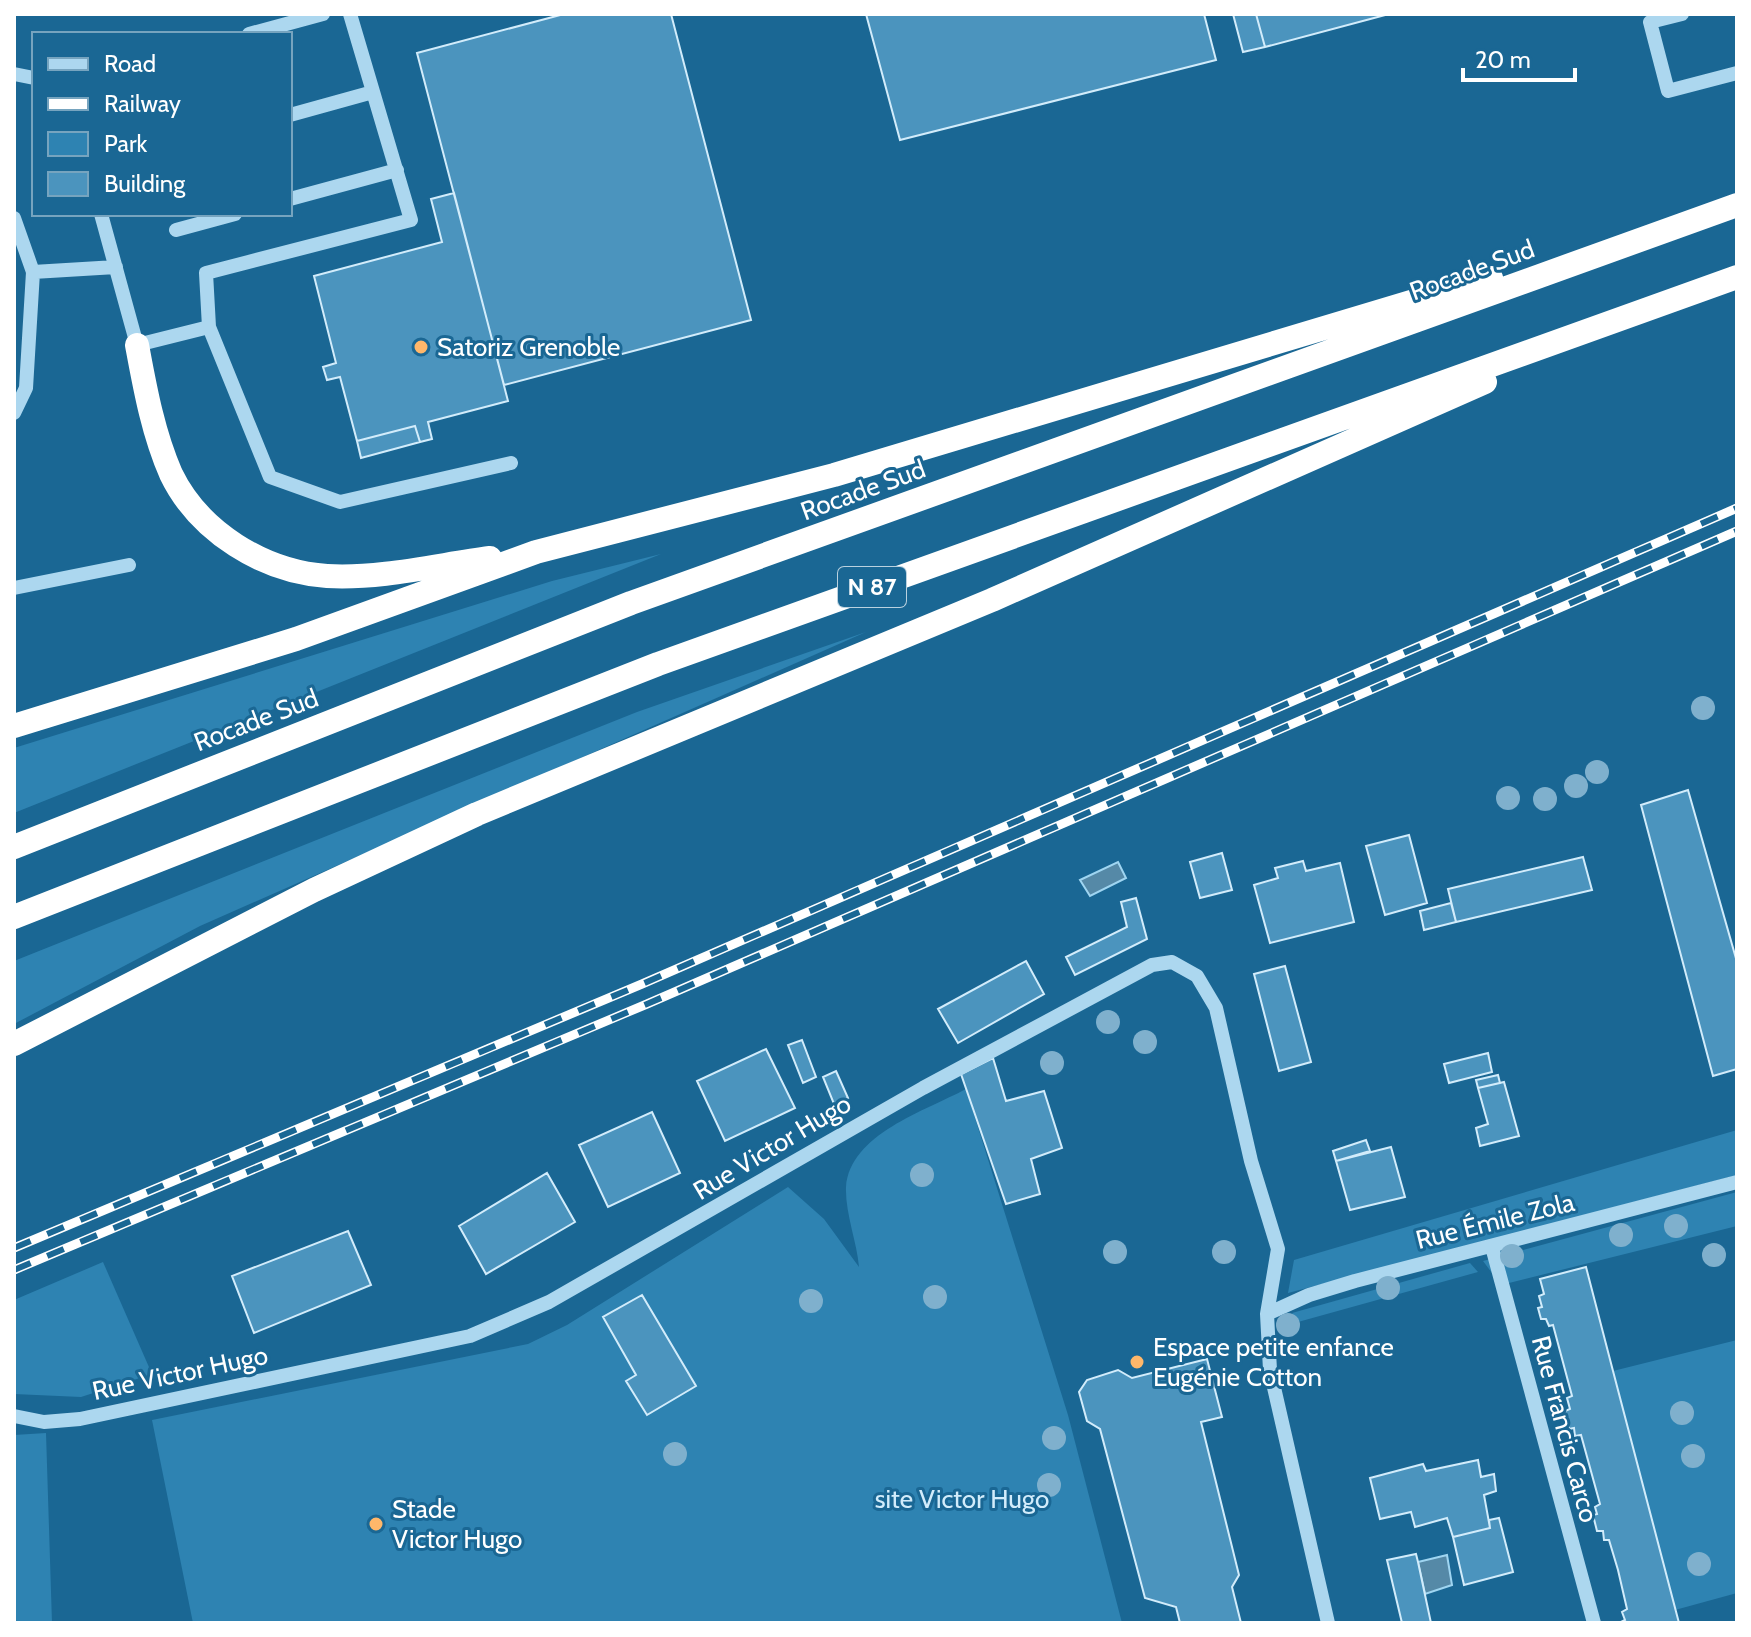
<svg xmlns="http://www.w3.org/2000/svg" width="1751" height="1637" font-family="Cabin,sans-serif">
<rect width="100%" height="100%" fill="#1a6794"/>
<!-- green -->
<path fill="#2e83b2" d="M661,554L14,813V748L552,581Z
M866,632L200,926L14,1024V961L637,712Z
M966,1089L1068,1415L1122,1623H193L152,1420L528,1344L567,1325L788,1187L824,1219L859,1267C857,1242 845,1213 846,1187C850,1134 925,1111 966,1089Z
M1737,1130V1175L1288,1293L1294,1260Z
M1737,1192V1226L1501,1285L1483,1261Z
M103,1262L152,1374L81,1397L14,1394V1300Z
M1470,1263L1478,1272L1298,1322L1292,1313Z
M1737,1340V1593L1675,1610L1613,1371Z
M46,1433L52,1623H14V1435Z"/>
<!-- water -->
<path fill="#5589a7" stroke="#9fd5f1" stroke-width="2" d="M1118,862L1126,878L1090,896L1080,880Z
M1447,1555L1452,1585L1425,1594L1418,1562Z"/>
<!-- building -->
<path fill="#4b94be" stroke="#d2ecfb" stroke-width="2" d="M564,14H671L751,320L504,385L417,53Z
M866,14H1204L1216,60L900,140Z
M1233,14H1256L1265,47L1243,52Z
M1256,14H1389L1265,47Z
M454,193L508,401L428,422L432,439L420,442L415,426L357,441L340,377L327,380L323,367L336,363L314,276L442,242L431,199Z
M415,426L420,442L361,458L357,441Z
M1688,790L1737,962V1069L1713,1076L1641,805Z
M1409,835L1427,903L1385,915L1366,846Z
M1222,853L1232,890L1200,898L1190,862Z
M1583,857L1592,890L1456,922L1448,889Z
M1303,861L1306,871L1340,863L1354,922L1270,943L1254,885L1278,878L1275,868Z
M1136,898L1147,939L1075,975L1066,957L1127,927L1121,902Z
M1451,903L1456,922L1424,930L1420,911Z
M1026,961L1044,994L958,1043L938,1009Z
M1285,966L1311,1062L1279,1071L1254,974Z
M802,1040L816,1077L803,1083L788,1045Z
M766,1049L795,1108L725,1141L697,1081Z
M1488,1053L1492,1072L1449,1083L1444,1064Z
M993,1058L1006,1101L1044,1091L1062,1148L1031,1159L1040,1194L1006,1204L961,1074Z
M836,1071L848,1098L834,1104L823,1077Z
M1498,1075L1500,1083L1478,1088L1476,1080Z
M1504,1082L1519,1136L1480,1146L1476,1128L1488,1124L1478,1088Z
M652,1112L680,1173L608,1207L579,1145Z
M1366,1140L1370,1151L1336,1161L1333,1151Z
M1391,1147L1405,1197L1350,1210L1336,1161Z
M547,1173L575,1222L486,1274L459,1226Z
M348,1231L371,1285L254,1333L232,1276Z
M1586,1267L1613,1371L1679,1623H1619L1625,1620L1622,1612L1627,1609L1618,1570L1609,1540H1604L1603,1531H1597L1593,1515L1597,1514L1595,1507L1600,1504L1581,1435L1575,1436L1574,1428L1569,1429L1565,1411L1570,1409L1567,1398L1572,1396L1553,1325L1549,1326L1546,1319H1541L1538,1308L1542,1307L1539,1296L1544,1294L1540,1279Z
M642,1295L696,1386L647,1415L626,1381L636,1375L603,1317Z
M1207,1359L1222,1417L1201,1422L1239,1575L1232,1587L1241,1623H1180L1176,1607L1145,1598L1100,1429L1087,1421L1079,1392L1087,1380L1118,1370L1132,1378Z
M1478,1460L1481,1477L1494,1474L1496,1491L1484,1495L1490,1528L1453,1537L1447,1518L1415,1527L1411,1512L1380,1519L1370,1478L1423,1464L1426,1471Z
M1499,1518L1513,1572L1464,1585L1453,1537L1490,1528L1489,1520Z
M1416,1554L1418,1562L1431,1623H1402L1387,1560Z"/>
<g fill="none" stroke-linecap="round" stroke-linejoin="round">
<!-- minor -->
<path stroke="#acd7ef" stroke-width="14" d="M1682,14L1650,22L1668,91L1737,73
M249,34L323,14
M14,74L34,78
M290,115L373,92
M290,199L397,170
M101,214L137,345L209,327L206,273L411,220L350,14
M14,218L33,272L116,267
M176,230L235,214
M209,327L270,477L340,502L511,463
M14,413L26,388L33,272
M14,588L129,565
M1492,1247L1594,1623
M1267,1314L1309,1295L1355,1281L1737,1182
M14,1416L44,1422L80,1419L470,1336L549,1302L923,1088L1152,965L1172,962L1197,976L1216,1008L1251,1161L1278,1249L1267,1314L1270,1370L1328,1623"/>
<!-- highway -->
<path stroke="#fff" stroke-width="24" d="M137,345C145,388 153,433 171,474C199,532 264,572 327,576C381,579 437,565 490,558
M14,726L296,639L536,552L834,475L1491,278
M14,847L631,603L1737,205
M14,917L658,664L1737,277
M14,1044L314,890L477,814L992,600L1485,382"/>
<defs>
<path id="rail" d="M14,1248L642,984L1737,508
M14,1270L647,1004L1737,531"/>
</defs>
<!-- rail casing -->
<use href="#rail" stroke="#fff" stroke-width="9"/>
<!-- rail -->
<use href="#rail" stroke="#1a6794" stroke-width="6" stroke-dasharray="18" stroke-linecap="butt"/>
</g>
<!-- trees -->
<g fill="#7fb0cd">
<circle cx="1703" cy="708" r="12"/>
<circle cx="1597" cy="772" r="12"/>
<circle cx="1576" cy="786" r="12"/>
<circle cx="1508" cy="798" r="12"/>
<circle cx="1545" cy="799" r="12"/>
<circle cx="1108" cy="1022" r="12"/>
<circle cx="1145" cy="1042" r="12"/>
<circle cx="1052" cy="1063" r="12"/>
<circle cx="922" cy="1175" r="12"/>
<circle cx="1676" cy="1226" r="12"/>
<circle cx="1621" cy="1235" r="12"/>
<circle cx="1115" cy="1252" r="12"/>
<circle cx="1224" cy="1252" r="12"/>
<circle cx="1714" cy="1255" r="12"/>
<circle cx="1512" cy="1256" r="12"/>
<circle cx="1388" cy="1288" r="12"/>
<circle cx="935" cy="1297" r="12"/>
<circle cx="811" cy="1301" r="12"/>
<circle cx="1288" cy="1325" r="12"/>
<circle cx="1682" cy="1413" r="12"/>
<circle cx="1054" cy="1438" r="12"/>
<circle cx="675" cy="1454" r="12"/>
<circle cx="1693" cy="1456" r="12"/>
<circle cx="1049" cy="1485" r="12"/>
<circle cx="1699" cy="1564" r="12"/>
</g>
<!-- markers -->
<g fill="#ffb76a" stroke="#1a6794" stroke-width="3">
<circle cx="421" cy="347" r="8"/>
<circle cx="1137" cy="1362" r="8"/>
<circle cx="376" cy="1524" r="8"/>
</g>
<g text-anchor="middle" stroke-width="6" stroke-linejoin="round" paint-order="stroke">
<!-- shield labels -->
<rect fill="#1a6794" stroke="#bad1df" stroke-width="2" x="838" y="567" width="68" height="40" rx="6"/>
<g font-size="24" font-weight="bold" fill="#fff">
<text x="872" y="595">N 87</text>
</g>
<!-- street labels -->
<g font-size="26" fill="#fff" stroke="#1a6794">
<text transform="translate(1472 270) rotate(-20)" y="9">Rocade Sud</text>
<text transform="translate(863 490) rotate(-20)" y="9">Rocade Sud</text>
<text transform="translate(256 720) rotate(-21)" y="9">Rocade Sud</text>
<text transform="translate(772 1147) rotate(-31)" y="9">Rue Victor Hugo</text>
<text transform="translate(1495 1221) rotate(-14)" y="9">Rue Émile Zola</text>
<text transform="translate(180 1373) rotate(-12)" y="9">Rue Victor Hugo</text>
<text transform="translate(1565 1429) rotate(75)" y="9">Rue Francis Carco</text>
</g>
<!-- poi labels -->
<g font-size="26" fill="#fff" stroke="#1a6794" text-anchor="start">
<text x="437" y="356">Satoriz Grenoble</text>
<text x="1153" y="1356">Espace petite enfance<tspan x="1153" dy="30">Eugénie Cotton</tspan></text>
<text x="392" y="1518">Stade<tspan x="392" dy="30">Victor Hugo</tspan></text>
</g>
<!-- park labels -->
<g font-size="26" fill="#d2ecfb" stroke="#1a6794">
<text x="962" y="1508">site Victor Hugo</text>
</g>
</g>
<!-- border -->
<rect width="1751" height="1637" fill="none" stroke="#ffffff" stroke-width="32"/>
<!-- legend -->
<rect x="32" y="32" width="260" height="184" fill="#1a6794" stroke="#76a4bf" stroke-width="2"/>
<rect x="48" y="58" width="40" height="12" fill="#acd7ef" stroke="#76a4bf" stroke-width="2"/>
<text x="104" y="72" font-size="24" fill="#ffffff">Road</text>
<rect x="48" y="98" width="40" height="12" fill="#ffffff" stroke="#76a4bf" stroke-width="2"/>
<text x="104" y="112" font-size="24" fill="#ffffff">Railway</text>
<rect x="48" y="132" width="40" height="24" fill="#2e83b2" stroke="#76a4bf" stroke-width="2"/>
<text x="104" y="152" font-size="24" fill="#ffffff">Park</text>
<rect x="48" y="172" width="40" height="24" fill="#4b94be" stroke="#76a4bf" stroke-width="2"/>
<text x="104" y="192" font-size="24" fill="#ffffff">Building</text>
<!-- scale -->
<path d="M1463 68v12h112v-12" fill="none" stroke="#ffffff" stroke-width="4"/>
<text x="1475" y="68" font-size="24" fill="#ffffff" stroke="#1a6794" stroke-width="6" paint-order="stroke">20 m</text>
</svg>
